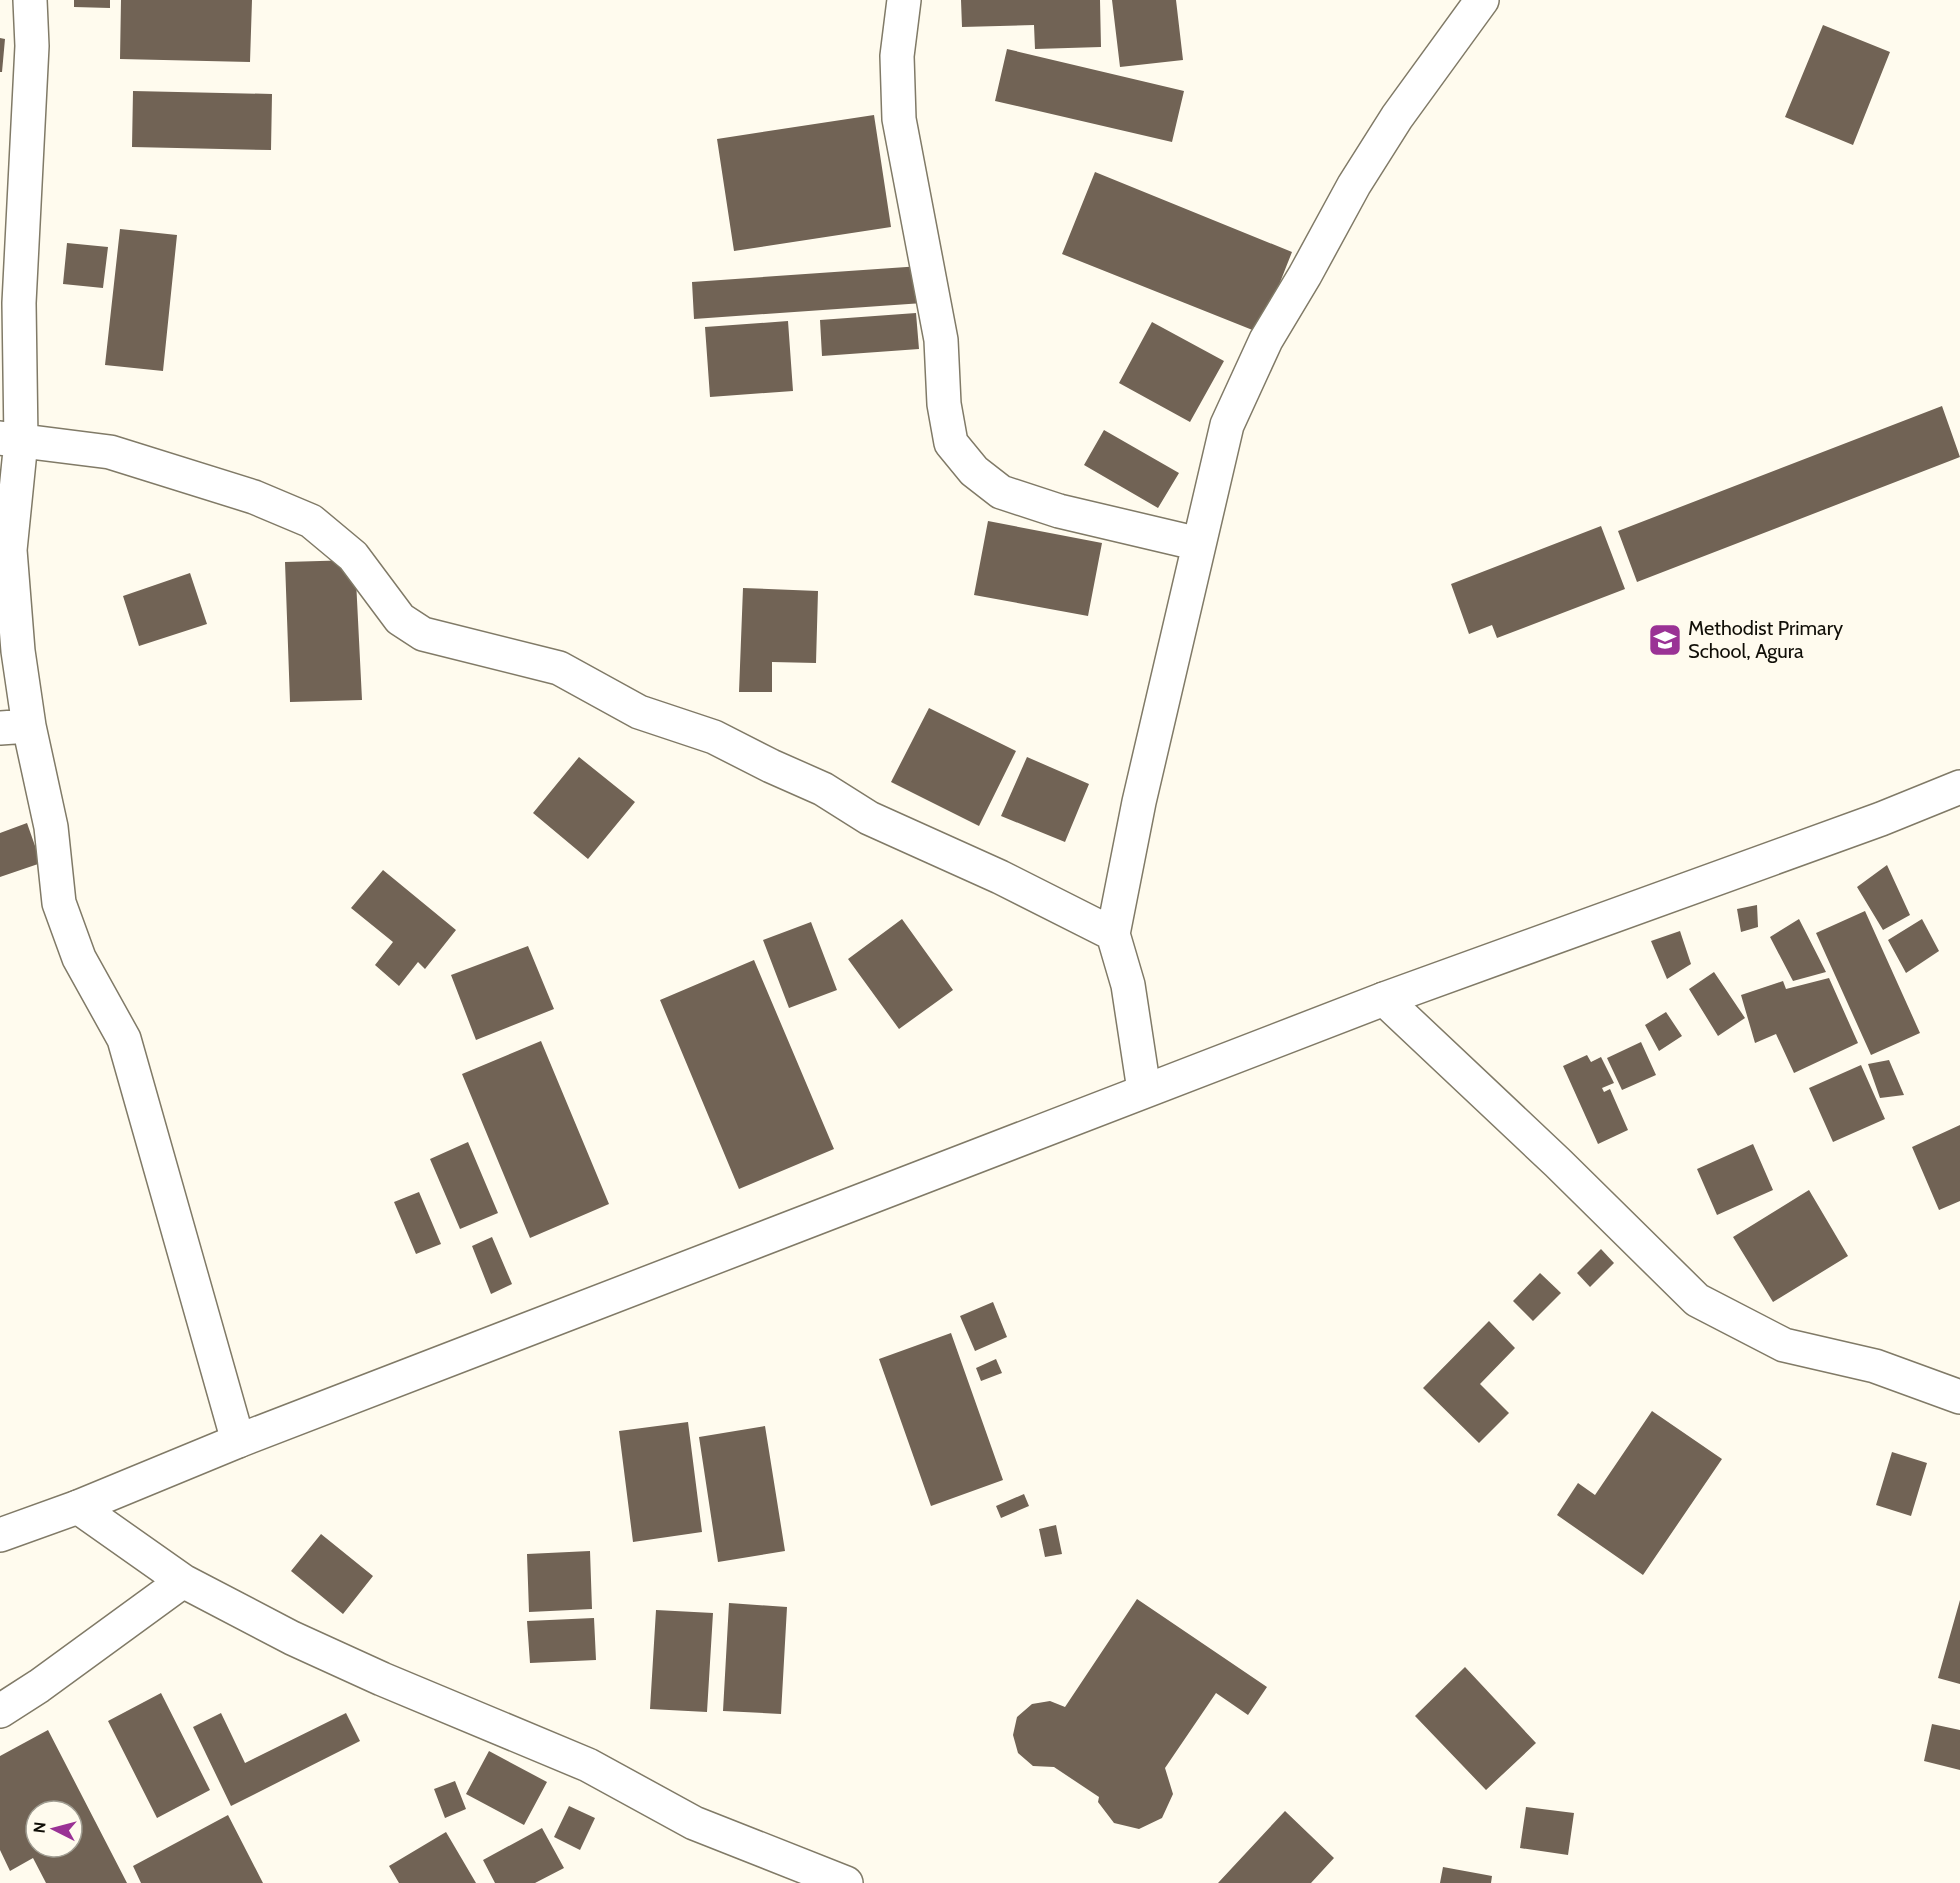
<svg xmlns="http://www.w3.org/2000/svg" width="1960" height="1883" font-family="Cabin,sans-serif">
<rect width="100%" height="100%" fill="#fffbee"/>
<!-- building -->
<path fill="#716355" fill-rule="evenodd" d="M74,0H110V8L74,7Z
M121,0H252L250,62L120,59Z
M961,0H1100L1101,47L1035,49L1034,25L962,27Z
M1112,0H1176L1183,60L1120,67Z
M1823,25L1890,52L1853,145L1785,117Z
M0,38L5,39L2,72H0Z
M1007,49L1184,91L1172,142L995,101Z
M133,91L272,94L271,150L132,147Z
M874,115L891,227L734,251L717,139Z
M1095,172L1292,252L1260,333L1062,254Z
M120,229L177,235L163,371L105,365Z
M67,243L108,247L103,288L63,284Z
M921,266L923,303L694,319L692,282Z
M916,313L919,349L822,356L820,320Z
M788,321L793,391L710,397L705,327Z
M1152,322L1224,361L1190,422L1119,383Z
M1942,406L1960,457L1637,582L1618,531Z
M1104,430L1179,473L1158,508L1084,465Z
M988,521L1102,543L1088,616L974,595Z
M1601,526L1625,589L1497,638L1492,625L1469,634L1451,584Z
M355,560L362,700L290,702L285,562Z
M190,573L207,624L139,646L123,596Z
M743,588L818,591L816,663L772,662V692H739Z
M929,708L1016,751L979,826L891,782Z
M579,757L635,802L588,859L533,813Z
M1027,757L1089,784L1065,842L1001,816Z
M27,823L41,863L0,877V833Z
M1887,865L1910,915L1883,930L1857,887Z
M383,870L456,930L425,969L418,962L399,986L375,965L393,942L351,908Z
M1757,905L1758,927L1741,932L1737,909Z
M1865,911L1920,1033L1871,1055L1816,933Z
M902,919L953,990L899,1029L848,959Z
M1799,919L1826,972L1793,981L1770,937Z
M1922,919L1939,951L1906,973L1888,940Z
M811,922L837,990L789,1008L763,940Z
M1680,931L1691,964L1667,979L1651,941Z
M528,946L554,1009L476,1040L451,975Z
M754,960L834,1149L739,1189L660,1000Z
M1714,972L1745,1018L1718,1036L1689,989Z
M1829,978L1858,1043L1794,1073L1776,1034L1755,1043L1741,995L1783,981L1786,989Z
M1666,1012L1682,1036L1659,1051L1645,1025Z
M541,1041L609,1204L530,1238L462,1074Z
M1641,1042L1656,1075L1622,1090L1607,1058Z
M1587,1055L1591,1062L1601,1057L1614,1083L1602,1088L1604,1092L1610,1089L1628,1130L1598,1144L1563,1066Z
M1889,1060L1904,1095L1880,1098L1868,1064Z
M1861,1065L1885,1119L1833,1142L1809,1088Z
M1960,1125V1201L1939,1210L1912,1147Z
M468,1142L498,1213L460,1229L430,1159Z
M1753,1144L1773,1190L1717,1215L1697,1169Z
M1809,1190L1848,1256L1773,1302L1733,1237Z
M419,1192L441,1244L416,1254L394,1202Z
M492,1237L512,1284L491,1294L472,1246Z
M1601,1249L1614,1263L1590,1287L1577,1273Z
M1540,1273L1561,1293L1533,1321L1513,1301Z
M993,1302L1007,1337L975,1351L960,1316Z
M1489,1321L1515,1348L1480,1384L1509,1413L1479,1443L1423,1388Z
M951,1333L1003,1480L931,1506L879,1359Z
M996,1359L1002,1373L981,1381L976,1368Z
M1652,1411L1722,1459L1643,1575L1557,1515L1578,1483L1595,1495Z
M688,1422L702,1532L633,1542L619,1431Z
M765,1426L785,1551L718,1562L699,1437Z
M1892,1452L1927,1463L1911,1516L1876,1505Z
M1024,1494L1029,1506L1001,1518L996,1506Z
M1056,1525L1062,1554L1045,1557L1039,1529Z
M321,1534L373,1576L343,1614L291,1571Z
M590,1551L592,1609L529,1612L527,1554Z
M1137,1599L1267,1687L1248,1715L1216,1693L1165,1768L1173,1794L1162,1818L1139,1829L1114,1823L1098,1802L1099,1797L1054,1767L1033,1766L1018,1753L1013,1735L1017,1717L1032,1704L1050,1701L1065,1707Z
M1960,1600V1684L1938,1678Z
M729,1603L787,1607L781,1714L723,1711Z
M656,1610L713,1613L707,1712L650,1709Z
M594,1618L596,1660L530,1663L527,1621Z
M1465,1667L1536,1743L1486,1790L1415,1716Z
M161,1693L210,1790L157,1818L108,1721Z
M221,1713L245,1763L346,1713L360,1741L231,1806L193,1727Z
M1932,1724L1960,1730V1770L1924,1761Z
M48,1730L127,1883H46L33,1858L10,1871L0,1850V1756ZM36,1811H72V1847H36Z
M489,1751L547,1782L524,1825L466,1794Z
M455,1781L466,1809L445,1818L434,1789Z
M569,1806L595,1818L580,1850L554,1837Z
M1526,1807L1574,1813L1568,1855L1520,1848Z
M1285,1811L1334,1858L1311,1883H1218Z
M228,1815L263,1883H141L133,1866Z
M542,1828L564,1868L535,1883H495L483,1860Z
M446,1832L476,1883H399L389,1866Z
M1443,1867L1492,1876L1491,1883H1440Z"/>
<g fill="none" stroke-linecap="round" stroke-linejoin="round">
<defs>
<path id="minor" d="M30,0L32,46L19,303L21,441L10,550L18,651L29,726L51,827L59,903L79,958L124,1039L238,1441
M904,0L897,56L899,119L941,340L944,404L951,443L974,471L1001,492L1059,511L1199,544
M0,438L110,452L254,497L311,521L353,556L400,619L423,634L559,668L639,712L714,737L771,766L823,789L869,818L1000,877L1113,934
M0,728L29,726
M1384,999L1558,1163L1697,1300L1784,1345L1875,1366L1960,1397
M1144,1090L1128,985L1113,934L1139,802L1227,425L1266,340L1305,275L1354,185L1397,117L1482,0
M78,1507L183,1581L292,1638L382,1679L588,1765L694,1823L846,1883
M0,1711L39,1686L183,1581"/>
<path id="tertiary" d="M0,1535L78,1507L238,1441L1384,999L1881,819L1960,787"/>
</defs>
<!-- minor casing -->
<use href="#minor" stroke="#807a67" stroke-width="36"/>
<!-- tertiary casing -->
<use href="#tertiary" stroke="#807a67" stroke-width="36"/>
<!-- minor -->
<use href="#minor" stroke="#fff" stroke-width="33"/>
<!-- tertiary -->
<use href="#tertiary" stroke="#fff" stroke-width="33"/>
</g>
<!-- icons -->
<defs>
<symbol id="school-square" viewBox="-11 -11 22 22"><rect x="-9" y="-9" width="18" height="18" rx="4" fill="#9a3295" stroke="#fffbee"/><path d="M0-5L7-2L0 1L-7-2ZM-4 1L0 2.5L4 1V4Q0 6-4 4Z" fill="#fff"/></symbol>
</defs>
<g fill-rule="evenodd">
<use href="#school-square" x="1646" y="621" width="38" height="38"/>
</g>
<g text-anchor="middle" stroke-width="4.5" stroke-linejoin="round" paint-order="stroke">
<!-- poi labels -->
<g font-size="20" fill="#110f08" stroke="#fffbee" text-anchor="start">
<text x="1688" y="635">Methodist Primary<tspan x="1688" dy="23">School, Agura</tspan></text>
</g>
</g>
<!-- north arrow -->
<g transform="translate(54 1829) rotate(276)"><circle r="28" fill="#fffbee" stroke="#a09d92" stroke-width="1.5"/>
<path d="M0-4.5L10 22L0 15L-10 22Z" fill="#9a3295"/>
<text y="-9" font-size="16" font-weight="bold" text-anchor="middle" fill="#110f08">N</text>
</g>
</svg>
